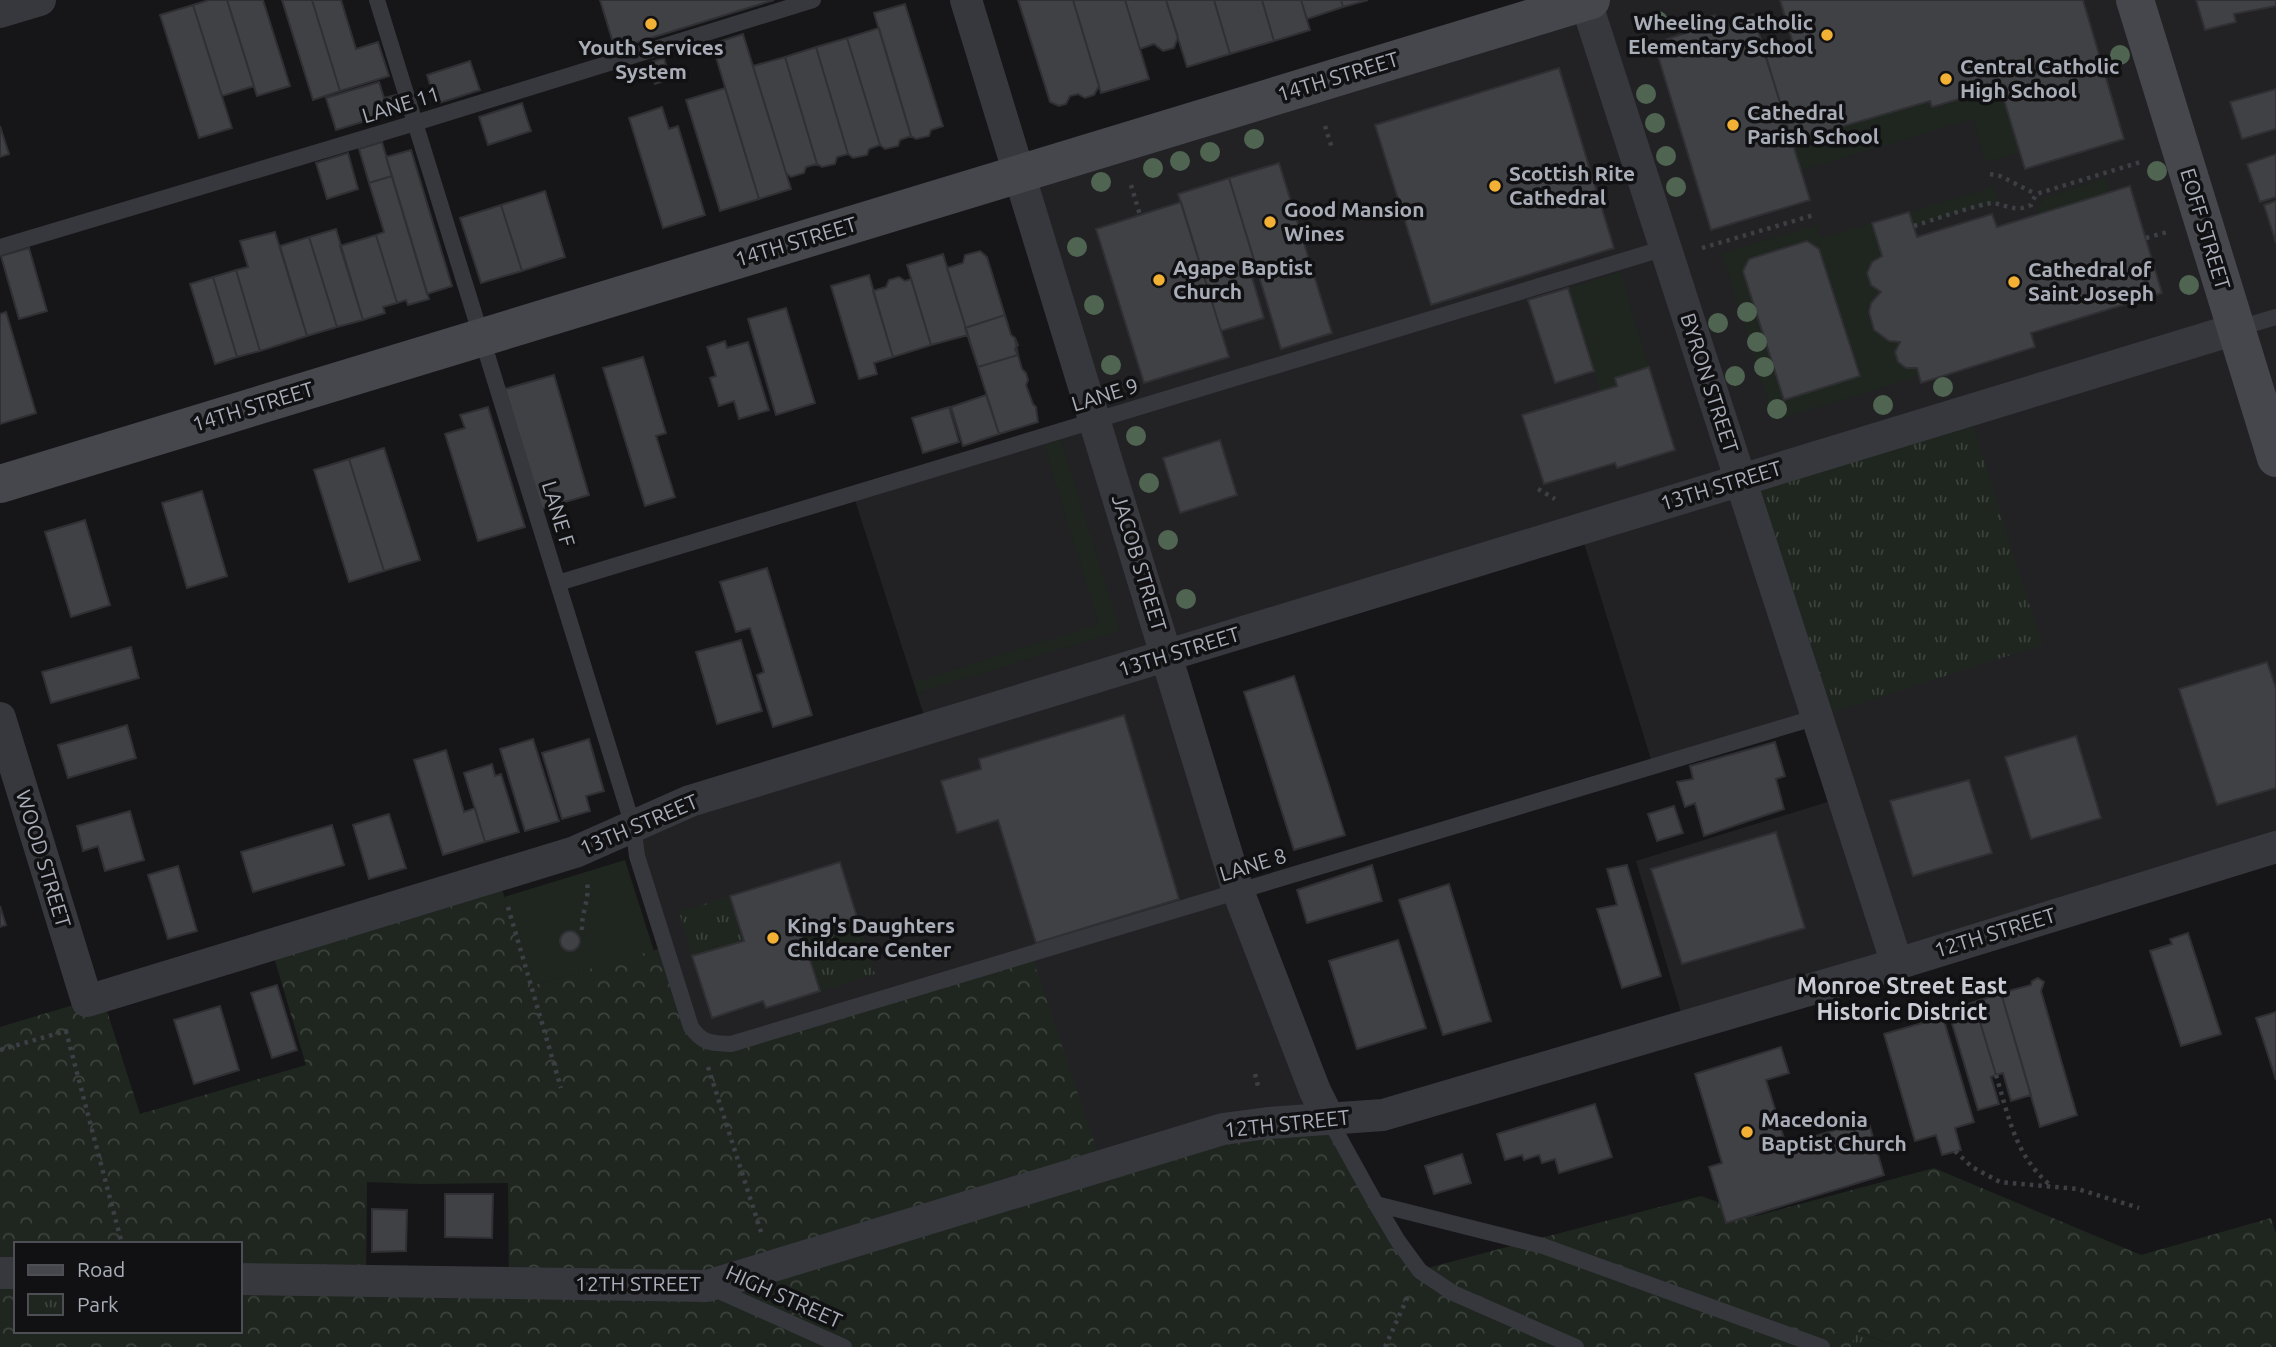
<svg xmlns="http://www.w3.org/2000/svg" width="2276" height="1347" font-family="Ubuntu,sans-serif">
<defs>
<pattern id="forest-crowns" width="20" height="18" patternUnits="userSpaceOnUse" patternTransform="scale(1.75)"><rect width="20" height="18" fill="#1e261f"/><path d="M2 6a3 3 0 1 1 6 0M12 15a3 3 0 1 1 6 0" fill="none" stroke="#3c433d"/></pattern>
<pattern id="park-tufts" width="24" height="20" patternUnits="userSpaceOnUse" patternTransform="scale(1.75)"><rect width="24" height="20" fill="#1e261f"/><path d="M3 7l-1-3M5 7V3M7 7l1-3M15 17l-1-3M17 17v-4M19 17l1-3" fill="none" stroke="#3c433d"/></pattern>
</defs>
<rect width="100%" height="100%" fill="#161618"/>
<!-- built -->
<path fill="#222225" d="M1591,0H2276V847L1685,1026L1636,861L1837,799L1817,717L1653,766L1580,530L1168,655L1329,1119L1102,1165L731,1044L700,1039L633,826L928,728L853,494L1095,420L1019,174Z"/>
<!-- green -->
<path fill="#1e261f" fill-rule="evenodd" d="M2000,87L2020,152L1986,162L1973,119L1801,170L1792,141L1930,101L1933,107Z
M2106,178L2110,192L2036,215L2042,199Z
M1994,187L1999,205L1992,203L1914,226L1909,212Z
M1872,223L1882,256L1872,262C1864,274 1868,285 1881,292C1854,309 1874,339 1900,342L1895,352C1897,364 1905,370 1917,368L1919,376L1774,421L1722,253L1817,225L1821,238ZM1807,241L1819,249L1860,376L1784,400L1743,271L1749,259Z
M1620,272L1649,367L1615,377L1617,386L1600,391L1568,288Z
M1061,440L1120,631L917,693L914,682L1099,624L1044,445Z
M625,860L654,951L531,986L504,897Z"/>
<!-- forest -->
<path fill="url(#forest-crowns)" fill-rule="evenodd" d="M498,876L531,986L665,947L691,1027L714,1043L1031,954L1102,1165L1329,1119L1420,1270L1701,1196L1756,1216L1934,1168L2141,1255L2271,1218L2276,1234V1347H1901L1857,1332L1851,1347H0V1027L87,1001L106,1008L140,1114L306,1065L270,944ZM367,1182L419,1184L508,1183L509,1283L366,1281ZM16,1244H240V1331H16Z"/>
<!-- park -->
<path fill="url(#park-tufts)" d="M1968,410L2042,645L1817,717L1741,480Z
M730,896L744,941L692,956L679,912Z
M857,917L875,974L820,991L802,935Z
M1856,1332L1901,1347H1851Z"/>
<!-- building -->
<path fill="#404145" stroke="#303034" stroke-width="2" d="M209,0H227L254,86L222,96L193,5Z
M227,0H263L290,86L257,96Z
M282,0H312L340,91L313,100Z
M312,0H341L356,49L378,42L389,76L340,91Z
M600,0H774L615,49Z
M1018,0H1073L1099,86L1094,95L1085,98L1078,94L1070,96L1066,104L1059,106L1050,102Z
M1073,0H1125L1149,79L1101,93Z
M1125,0H1166L1178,37L1174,48L1163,51L1154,44L1140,49Z
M1166,0H1214L1230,54L1187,67Z
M1214,0H1262L1274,41L1230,54Z
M1262,0H1301L1310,30L1274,41Z
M1301,0H1341L1343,7L1307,19Z
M1341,0H1368L1343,7Z
M1780,0H2083L2124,139L2025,169L2000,87L1932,107L1930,101L1792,141L1763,48L1792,40Z
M2196,0H2276V6L2234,14L2236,22L2205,30Z
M905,4L943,126L931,130L929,136L916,139L911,136L874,13Z
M193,5L232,128L199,138L160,15Z
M1753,14L1810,200L1711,230L1654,43L1689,32L1687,23L1715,15L1718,25Z
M879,28L911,136L900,140L898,146L885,149L880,145L847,38Z
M743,34L791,189L759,199L712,44Z
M847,38L880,145L869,149L867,155L853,158L848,154L816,47Z
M816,47L848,154L837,157L835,164L822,167L817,164L785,57Z
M785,57L817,164L806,167L804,173L791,177L786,173L753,66Z
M664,58L670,79L655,84L648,63Z
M470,61L480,90L436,104L427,75Z
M1559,68L1614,248L1431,305L1375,125Z
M379,82L384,98L396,95L401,110L336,130L326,98Z
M725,88L759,199L720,211L686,100Z
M2276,89V129L2242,139L2230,102Z
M522,103L531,131L488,145L479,117Z
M662,107L669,129L678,126L705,215L663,228L629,118Z
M0,126L9,154L0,157Z
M382,142L392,176L369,183L359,149Z
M411,150L452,286L427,294L386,157Z
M348,153L358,189L327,199L316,163Z
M2276,154V197L2260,202L2247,164Z
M1279,163L1332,333L1281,349L1229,178Z
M392,176L429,299L408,305L406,300L397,303L376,235L384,232L369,183Z
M1229,178L1256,266L1251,274L1264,318L1221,331L1178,194Z
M2130,186L2162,293L2031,333L2035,347L1921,383L1917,368H1906L1898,362L1895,352L1900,342L1889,341L1874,330L1869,312L1871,303L1881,292L1871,285L1867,273L1872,262L1882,256L1872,223L1909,212L1917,237L1992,214L1997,227Z
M545,191L565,257L522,271L501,205Z
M2276,201V243L2264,205Z
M1181,202L1229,357L1144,383L1096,229Z
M501,205L522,271L481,283L460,218Z
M336,229L363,320L337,327L309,237Z
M275,232L307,336L260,351L236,270L248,267L240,241Z
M376,235L397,303L383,307L385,313L363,320L340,246Z
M309,237L337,327L307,336L280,246Z
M1807,241L1819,249L1860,376L1784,400L1743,271L1749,259Z
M29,248L47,311L19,319L1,256Z
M980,251L987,257L1011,335L1015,338L1018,345L1015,349L1018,355L978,367L947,268L963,263L965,255Z
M943,254L968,335L931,345L907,265Z
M236,270L260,351L237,357L213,277Z
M869,275L893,357L874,363L877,374L859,379L831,286Z
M213,277L237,357L215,364L190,284Z
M899,277L905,281L911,279L931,345L893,357L873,291L886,287L889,280Z
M1568,288L1594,371L1555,383L1528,300Z
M786,308L815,403L776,415L748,319Z
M6,312L36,413L0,424V314Z
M1005,315L1011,335L1015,338L1018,355L978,367L965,328Z
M725,341L727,348L748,342L769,410L739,419L734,401L719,406L710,378L716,376L707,347Z
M1018,355L1022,369L1026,373L1028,380L1026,385L1033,404L1036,407L1038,422L999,434L978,367Z
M643,357L666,433L656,436L675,497L645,506L603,368Z
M1649,367L1675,450L1617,468L1615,463L1544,484L1522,415L1617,386L1615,378Z
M554,375L589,495L541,509L505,389Z
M986,395L999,434L963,446L951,407Z
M488,407L525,527L478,541L445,434L465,428L460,415Z
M949,407L959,442L923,453L912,418Z
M1220,440L1237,495L1180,513L1163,458Z
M384,448L420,560L384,571L349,459Z
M349,459L384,571L349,582L314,470Z
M202,491L227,576L187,588L162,503Z
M85,520L110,605L71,617L45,532Z
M767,568L812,715L773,727L757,675L764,672L750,628L736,632L720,582Z
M741,640L762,711L717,724L696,652Z
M131,647L139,678L51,703L42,672Z
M2267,662L2276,688V788L2217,805L2179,689Z
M1294,676L1345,835L1294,850L1244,692Z
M1124,715L1179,899L1036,943L998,820L957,833L941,781L981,769L979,759Z
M127,725L136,758L68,778L58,745Z
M2076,736L2101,818L2031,839L2005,757Z
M533,739L559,821L525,831L500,749Z
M589,739L604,791L586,796L590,811L562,819L542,753Z
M1775,742L1785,776L1776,779L1784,809L1704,836L1695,803L1685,807L1677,782L1693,779L1690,766Z
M446,750L464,812L475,808L485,842L443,855L414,760Z
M492,764L495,776L501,774L519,832L485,842L464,773Z
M1969,780L1992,853L1913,876L1890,801Z
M1674,806L1683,833L1657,841L1648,814Z
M130,811L144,860L105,871L98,846L83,851L77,826Z
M389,814L406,868L369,879L353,825Z
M332,825L344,865L253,892L241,852Z
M1776,832L1805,928L1682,964L1651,869Z
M840,862L857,917L802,935L820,991L766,1008L763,1001L712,1018L692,956L744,941L730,896Z
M1372,865L1382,901L1307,923L1297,890Z
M1627,865L1661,976L1622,988L1597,909L1617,905L1607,869Z
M178,866L197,931L168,939L148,875Z
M1449,884L1491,1021L1443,1035L1399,900Z
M0,906L6,925L0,927Z
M560 941a10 10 0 1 1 20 0a10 10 0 1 1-20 0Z
M2188,933L2221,1034L2181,1046L2150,951L2172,944L2170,939Z
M1398,940L1426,1028L1357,1049L1329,961Z
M2038,978L2044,982L2041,991L2077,1115L2040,1127L2001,993L2031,985L2032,981Z
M277,985L297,1050L272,1058L251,993Z
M2001,993L2031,1095L2011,1101L2003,1073L1996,1075L1974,1002Z
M1974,1002L1996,1075L1991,1077L1999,1104L1978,1110L1948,1010Z
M220,1006L239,1070L194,1084L174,1020Z
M2276,1012V1080L2256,1018Z
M1943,1017L1974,1122L1955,1128L1961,1150L1942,1155L1936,1135L1915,1141L1884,1034Z
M1781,1047L1789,1073L1766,1080L1786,1145L1868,1120L1884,1175L1726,1223L1709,1167L1722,1163L1695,1074Z
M1595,1104L1612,1157L1559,1173L1555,1159L1542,1163L1539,1155L1524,1160L1522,1155L1505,1160L1497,1134Z
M1462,1154L1471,1183L1434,1194L1425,1166Z
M445,1194H493L492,1238L445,1237Z
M372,1209L407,1210L406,1251L372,1252Z"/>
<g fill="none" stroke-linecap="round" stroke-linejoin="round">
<!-- path -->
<path stroke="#3d3f44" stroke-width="4.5" stroke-dasharray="3.5 5" stroke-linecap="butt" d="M1325,126L1332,148
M1990,174L2000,176L2036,194
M1131,185L1140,215
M1914,226C1927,222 1984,202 1994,203C2008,206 2017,212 2031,205L2036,194L2144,161
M2146,238L2167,232
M1702,248L1814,215
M1538,489L1555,499
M508,907L561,1088
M582,930C581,913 590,899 587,883
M1907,1001L1914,1026
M0,1050L66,1031L122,1244
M708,1067L762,1235
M1255,1074L1259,1090
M1996,1075C2009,1118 2015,1155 2050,1185
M1955,1151L1972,1167L2000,1182L2078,1189L2139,1208
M1385,1347L1409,1294"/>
<!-- lane -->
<path stroke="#37383d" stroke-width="16" d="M377,0L633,826L637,856L691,1027C703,1044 711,1043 731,1044L1817,717
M0,247L415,123L813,0
M2236,329L2276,317
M558,583L1665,248
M1329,1119L1376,1204L1398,1241L1420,1271L1453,1293L1576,1347
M1376,1204L1543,1246L1822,1347
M712,1288L844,1347"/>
<!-- street -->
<path stroke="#37383d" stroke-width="32" d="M966,0L1238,891L1315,1091L1329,1119
M1586,2L1897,964
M0,12L40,0
M0,718L87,1001L575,852L690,801L2236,329
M0,1273H16
M240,1279L707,1286L1223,1129L1268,1123L1383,1115L1897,964L2276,847"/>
<!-- secondary -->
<path stroke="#45474d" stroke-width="38" d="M2135,0L2276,458
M0,484L1591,0"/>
</g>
<!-- trees -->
<g fill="#506452">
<circle cx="1658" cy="21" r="10"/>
<circle cx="2120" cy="55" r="10"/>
<circle cx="1646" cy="94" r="10"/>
<circle cx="1655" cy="123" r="10"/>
<circle cx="1254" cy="139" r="10"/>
<circle cx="1210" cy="152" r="10"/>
<circle cx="1666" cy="156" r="10"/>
<circle cx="1180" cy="161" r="10"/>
<circle cx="1153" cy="168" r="10"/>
<circle cx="2157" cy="171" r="10"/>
<circle cx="1101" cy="182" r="10"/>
<circle cx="1676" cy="187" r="10"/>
<circle cx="1077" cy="247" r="10"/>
<circle cx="2189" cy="285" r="10"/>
<circle cx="1094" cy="305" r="10"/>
<circle cx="1747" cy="312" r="10"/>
<circle cx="1718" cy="323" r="10"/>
<circle cx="1757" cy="342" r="10"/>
<circle cx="1111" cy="365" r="10"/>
<circle cx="1764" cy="367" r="10"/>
<circle cx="1735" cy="376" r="10"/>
<circle cx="1943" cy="387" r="10"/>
<circle cx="1883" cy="405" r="10"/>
<circle cx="1777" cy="409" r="10"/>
<circle cx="1136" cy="436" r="10"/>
<circle cx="1149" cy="483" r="10"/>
<circle cx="1168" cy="540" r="10"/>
<circle cx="1186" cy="599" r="10"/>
</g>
<!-- markers -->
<g fill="#f2b134" stroke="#111113" stroke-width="2.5">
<circle cx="651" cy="24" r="7"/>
<circle cx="1827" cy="35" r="7"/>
<circle cx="1946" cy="79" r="7"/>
<circle cx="1733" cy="125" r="7"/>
<circle cx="1495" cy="186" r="7"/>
<circle cx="1270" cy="222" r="7"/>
<circle cx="1159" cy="280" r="7"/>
<circle cx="2014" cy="282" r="7"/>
<circle cx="773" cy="938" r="7"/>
<circle cx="1747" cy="1132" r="7"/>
</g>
<g text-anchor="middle" stroke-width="7" stroke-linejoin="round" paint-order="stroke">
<!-- poi labels -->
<g font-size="21" font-weight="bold" fill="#a8adb8" stroke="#111113" text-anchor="start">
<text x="1813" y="30" text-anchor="end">Wheeling Catholic<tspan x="1813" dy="24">Elementary School</tspan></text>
<text x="651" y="55" text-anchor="middle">Youth Services<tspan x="651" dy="24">System</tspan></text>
<text x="1960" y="74">Central Catholic<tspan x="1960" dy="24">High School</tspan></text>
<text x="1747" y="120">Cathedral<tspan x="1747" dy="24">Parish School</tspan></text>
<text x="1509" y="181">Scottish Rite<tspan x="1509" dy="24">Cathedral</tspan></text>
<text x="1284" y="217">Good Mansion<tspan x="1284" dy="24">Wines</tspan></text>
<text x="1173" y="275">Agape Baptist<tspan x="1173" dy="24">Church</tspan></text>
<text x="2028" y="277">Cathedral of<tspan x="2028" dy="24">Saint Joseph</tspan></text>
<text x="787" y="933">King's Daughters<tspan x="787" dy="24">Childcare Center</tspan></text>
<text x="1761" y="1127">Macedonia<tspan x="1761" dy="24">Baptist Church</tspan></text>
</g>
<!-- street labels -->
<g font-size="21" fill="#a8adb8" stroke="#111113">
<text transform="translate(1338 77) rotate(-17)" y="7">14TH STREET</text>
<text transform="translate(401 105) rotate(-17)" y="7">LANE 11</text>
<text transform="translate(2205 229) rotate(73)" y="7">EOFF STREET</text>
<text transform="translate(796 242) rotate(-17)" y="7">14TH STREET</text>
<text transform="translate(1709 383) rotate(72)" y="7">BYRON STREET</text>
<text transform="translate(1105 395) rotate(-17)" y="7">LANE 9</text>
<text transform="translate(253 407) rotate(-17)" y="7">14TH STREET</text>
<text transform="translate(1721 486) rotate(-17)" y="7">13TH STREET</text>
<text transform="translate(558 514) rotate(73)" y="7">LANE F</text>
<text transform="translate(1139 563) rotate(73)" y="7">JACOB STREET</text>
<text transform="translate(1179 652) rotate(-17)" y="7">13TH STREET</text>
<text transform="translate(639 825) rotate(-23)" y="7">13TH STREET</text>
<text transform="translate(43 859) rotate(73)" y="7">WOOD STREET</text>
<text transform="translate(1253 865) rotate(-17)" y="7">LANE 8</text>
<text transform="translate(1995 933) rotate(-17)" y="7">12TH STREET</text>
<text transform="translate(1287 1124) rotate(-6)" y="7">12TH STREET</text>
<text x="638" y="1291">12TH STREET</text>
<text transform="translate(784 1297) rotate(24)" y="7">HIGH STREET</text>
</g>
<!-- neighbourhood labels -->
<g font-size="23" font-weight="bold" fill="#c9ccd4" stroke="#111113">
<text x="1902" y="994">Monroe Street East<tspan x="1902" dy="26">Historic District</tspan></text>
</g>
</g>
<!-- legend -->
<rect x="14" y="1242" width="228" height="91" fill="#111113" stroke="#4d4f55" stroke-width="2"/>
<rect x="28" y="1265" width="35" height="10" fill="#45474d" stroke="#4d4f55" stroke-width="2"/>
<text x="77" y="1277" font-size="21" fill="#a8adb8">Road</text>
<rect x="28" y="1294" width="35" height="21" fill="url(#park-tufts)" stroke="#4d4f55" stroke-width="2"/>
<text x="77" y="1312" font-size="21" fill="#a8adb8">Park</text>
</svg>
